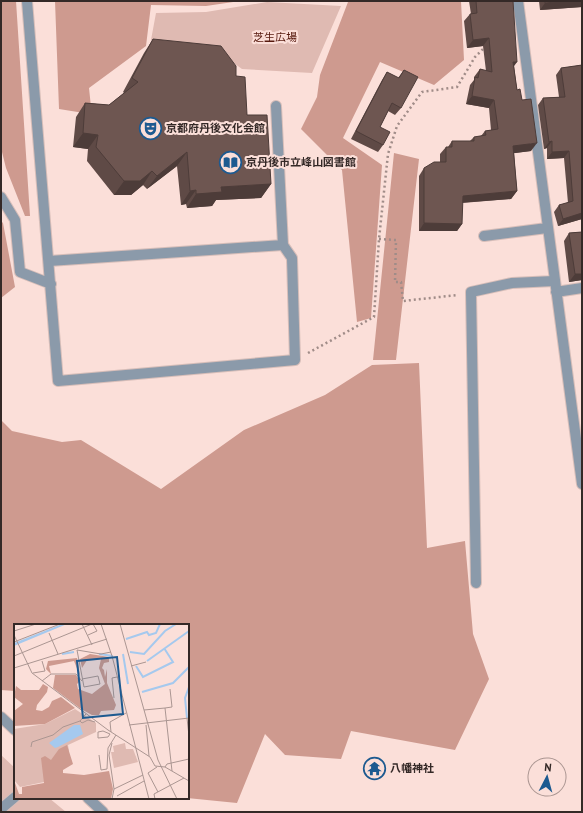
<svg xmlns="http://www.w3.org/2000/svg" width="583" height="813" font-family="'PT Sans','Noto Sans JP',sans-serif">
<rect width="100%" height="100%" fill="#fbdfd9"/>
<!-- green -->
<path fill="#dfbab2" d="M267,2L341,6L312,73L242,69L216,50L151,40L156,13L206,12Z
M1,755L15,768V798H49L66,812H1Z"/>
<!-- forest -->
<path fill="#ce9a8f" d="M1,1H16L30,216H25L6,168L1,148Z
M55,1H240L206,6L151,5L146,46L89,88L91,107L84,113L59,109Z
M345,1H461L464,60L434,85L380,62L343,138L382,165L371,318L357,322L342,170L301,129L317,97L320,75L348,2Z
M394,153L419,159L396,360H373Z
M1,221L3,223L15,287L1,298Z
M419,363L427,548L465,541L473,634L489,679L455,750L351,731L341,759L285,755L265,734L237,803L187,798L188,625H15V691L1,690V420L12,431L62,442L81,440L161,489L244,430L325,395L372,365Z"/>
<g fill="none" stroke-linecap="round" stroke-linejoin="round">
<defs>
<path id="minor" d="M27,1L58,381L295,360L292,258L283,245L276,106
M518,1L582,484
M1,197L15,220L20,272L51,284
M484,236L547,228
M49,261L283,245
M556,292L582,288
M476,583L471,292L512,283L554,281
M1,717L15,730
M88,798L103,812
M1,809L15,797"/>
</defs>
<!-- minor casing -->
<use href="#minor" stroke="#d7beb9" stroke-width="12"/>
<!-- path -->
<path stroke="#a08c88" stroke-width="2.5" stroke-dasharray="2 3" stroke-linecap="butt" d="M379,239L396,240L395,282H401L403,301L458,295
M308,353L374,317L379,239L388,154L397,126L422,92L457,87L475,57L485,47"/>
<!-- minor -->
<use href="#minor" stroke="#8b9aaa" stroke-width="10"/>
</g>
<!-- wall -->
<path fill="#5f4a46" d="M469,1H513L514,66L517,90L522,100L531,151L514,153L517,191L511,199L462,203V224L457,231H419V176L424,168L440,162V154L446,147H448L452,141H470L474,137L481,136L485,131L491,130L489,108L466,104L470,85L474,80V77L480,69L486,71L483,46L467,48L464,21L470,14H471Z
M539,1H582V7L540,10Z
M153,39L236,76L247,115L271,184L261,198L216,200L212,206L187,208L186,204L181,205L177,166L147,189L143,185L131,195H114L87,161L88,149L73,147L76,117L85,103L109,105L124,93L123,92L144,53Z
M582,65V219L558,226L554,212L559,205L568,203L564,158L547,159V148L544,149L538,105L543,98L559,97L556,75L561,68Z
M404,70L401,108L395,115L388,111L380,127L383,145L378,152L351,139L382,80L387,72L398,78Z
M582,232V280L569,282L564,241L569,233Z"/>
<!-- shaded-wall -->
<path fill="#4d3c39" d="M566,1H582V7L540,10L545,3Z
M489,38L483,46L467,48L473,40Z
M513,62H517L512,69Z
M472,96L494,100L489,108L466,104Z
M83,133L98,135L88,149L73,147Z
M552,141L547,148L544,149L549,142Z
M537,143L531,151L508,154L513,146Z
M569,151L564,158L547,159L552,152Z
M187,152L177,166L147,189L157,176Z
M152,171L143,185L131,195H114L124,181Z
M271,184L261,198L216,200L212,206L187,208L196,194L221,187Z
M196,190L186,204L181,205L190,191Z
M517,191L511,199L457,203L463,196Z
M582,213V219L558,226L563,219Z
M424,223L462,224L457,231H419Z
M575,274H582V280L569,282Z"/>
<!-- building -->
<path fill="#6e5651" stroke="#4d3c39" d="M476,1H513L517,62H513L517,90L520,89L522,100L531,99L537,143L513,146L517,191L463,196L462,224L424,223V168L434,162H446V147H452V141H474V137L486,135L485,131L498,129L494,100L472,96L475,77L478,78L480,69L492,72L489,38L473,40L470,14L477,13Z
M545,1H566L545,3Z
M153,39L221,46L236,66V76L245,77L247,115H267L271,184L221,187L222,192L196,194V190L190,191L187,152L157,176L152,171L140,181H124L96,147L98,135L83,133L85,103L109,105L138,82L132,78Z
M582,65V213L563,219L559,205L573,201L569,151L552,152V141L549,142L543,98L565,97L561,68Z
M404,70L418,77L401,108L392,103L380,127L390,132L383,145L356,131L387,72L399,78Z
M582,232V274H575L569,233Z"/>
<!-- icons -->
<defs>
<symbol id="theatre-ring" viewBox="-11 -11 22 22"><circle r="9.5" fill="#fbdfd9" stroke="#1d5a90" stroke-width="1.5"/><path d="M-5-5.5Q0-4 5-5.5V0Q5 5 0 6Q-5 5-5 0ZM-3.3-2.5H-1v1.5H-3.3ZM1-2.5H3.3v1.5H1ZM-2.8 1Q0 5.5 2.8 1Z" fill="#1d5a90"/></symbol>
<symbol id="library-ring" viewBox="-11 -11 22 22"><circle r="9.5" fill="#fbdfd9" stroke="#1d5a90" stroke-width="1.5"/><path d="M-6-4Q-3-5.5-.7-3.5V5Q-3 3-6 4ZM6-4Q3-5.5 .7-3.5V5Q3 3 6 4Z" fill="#1d5a90"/></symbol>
<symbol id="temple-ring" viewBox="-11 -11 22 22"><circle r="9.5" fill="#fbdfd9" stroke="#1d5a90" stroke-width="1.5"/><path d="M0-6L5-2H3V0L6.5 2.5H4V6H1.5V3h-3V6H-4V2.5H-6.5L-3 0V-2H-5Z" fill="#1d5a90"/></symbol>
</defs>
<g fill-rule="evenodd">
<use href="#theatre-ring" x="138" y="116" width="25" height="25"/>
<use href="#library-ring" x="218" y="150" width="25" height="25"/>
<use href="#temple-ring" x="362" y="756" width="25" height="25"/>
</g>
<g text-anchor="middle" stroke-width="4" stroke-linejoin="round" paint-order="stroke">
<!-- park labels -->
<g font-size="11" fill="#57190e" stroke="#fbdfd9">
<text x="275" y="41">芝生広場</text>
</g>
<!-- poi labels -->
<g font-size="11" font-weight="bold" fill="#342927" stroke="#fbdfd9" text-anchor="start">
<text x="166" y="132">京都府丹後文化会館</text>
<text x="246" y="166">京丹後市立峰山図書館</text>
<text x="390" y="772">八幡神社</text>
</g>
</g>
<!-- overview -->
<g transform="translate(14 624)">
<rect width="175" height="175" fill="#fbdfd9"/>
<path d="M61,85L82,99V108L54,121L55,127L30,158L6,163L0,156V105L31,100ZM111,119L112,125H119L124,138L100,144L97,128H100L99,122Z" fill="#dfbab2"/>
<path d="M76,30L95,33V38L90,39L88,44L90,46L91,53L93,45V59L102,81L100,86L87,87L85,91H78L67,85L39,64L41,51H62L66,57L63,60L64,65L78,70L91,60L85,44L87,35L73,36L68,44L66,35ZM63,34L66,52L60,37L35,42L37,50L32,45L34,37ZM29,60L34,63L33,68L23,81L22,86L28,87L35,83L38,77L47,73L61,84L31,100L0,102V87L9,80L0,73L2,62L7,66H25ZM53,121L59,140L49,146V149L70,151L95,147L99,165L97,175H0V156L5,170H8V163L30,159L27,134L31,132L37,136L45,125Z" fill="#ce9a8f"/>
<path d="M48,0H53L0,22V19ZM60,101H66L69,110L44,123L41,124L35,119Z" fill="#a5c9ee"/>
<path fill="none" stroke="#a5c9ee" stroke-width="2" d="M112,15L133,8L135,11L142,9L146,0M116,28L130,30L151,7L162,0M48,30L60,28M85,30L99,32M109,30L114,60M133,37L175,7M122,42L129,53L159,38L150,24M128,68L159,59L175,43M173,94L171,74L175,63"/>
<path fill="none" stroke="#ab9692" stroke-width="1" d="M68,0L78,21M87,0L98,32L135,175M106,0L144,136L163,175M0,7L22,0M35,9L44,30M0,11L18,49L94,106L136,133L141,142L151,143L175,157M74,11L83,7L79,0M0,18L46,0M0,32L78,0M117,42L132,38M0,44L93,15M19,49L31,47L28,37M68,55L84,52L86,60L70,63L63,26L87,30L97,28M28,57L37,50H62L68,57M156,65L158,83L151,84L158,147M100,74L98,54L103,53M130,86L151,84M173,94L175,112M66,97L68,99L74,96L81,98M115,101L175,94M132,101L135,132M89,107L96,110L94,113L84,114V108ZM97,108L96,98L112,89M98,119L95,131L100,165M17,123L18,118L39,111L49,103L66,97L72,90M85,131L87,146L93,145L94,124L102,111M143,143L134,149L144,168M151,143L153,140L175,135M103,172L130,157M98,175L100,165L129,151M141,175L140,170L170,154"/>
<path fill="#1d5a90" fill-opacity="0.15" stroke="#1d5a90" stroke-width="2" d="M103,33L109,90L69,94L63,37Z"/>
<rect width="175" height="175" fill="none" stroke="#342927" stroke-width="2"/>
</g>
<!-- border -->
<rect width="583" height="813" fill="none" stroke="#342927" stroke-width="4"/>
<!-- north arrow -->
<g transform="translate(547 777) rotate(6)"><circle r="19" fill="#fbdfd9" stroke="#ab9692"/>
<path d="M0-3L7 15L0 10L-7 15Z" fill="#1d5a90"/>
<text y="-6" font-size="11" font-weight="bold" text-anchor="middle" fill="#342927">N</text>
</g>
</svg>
